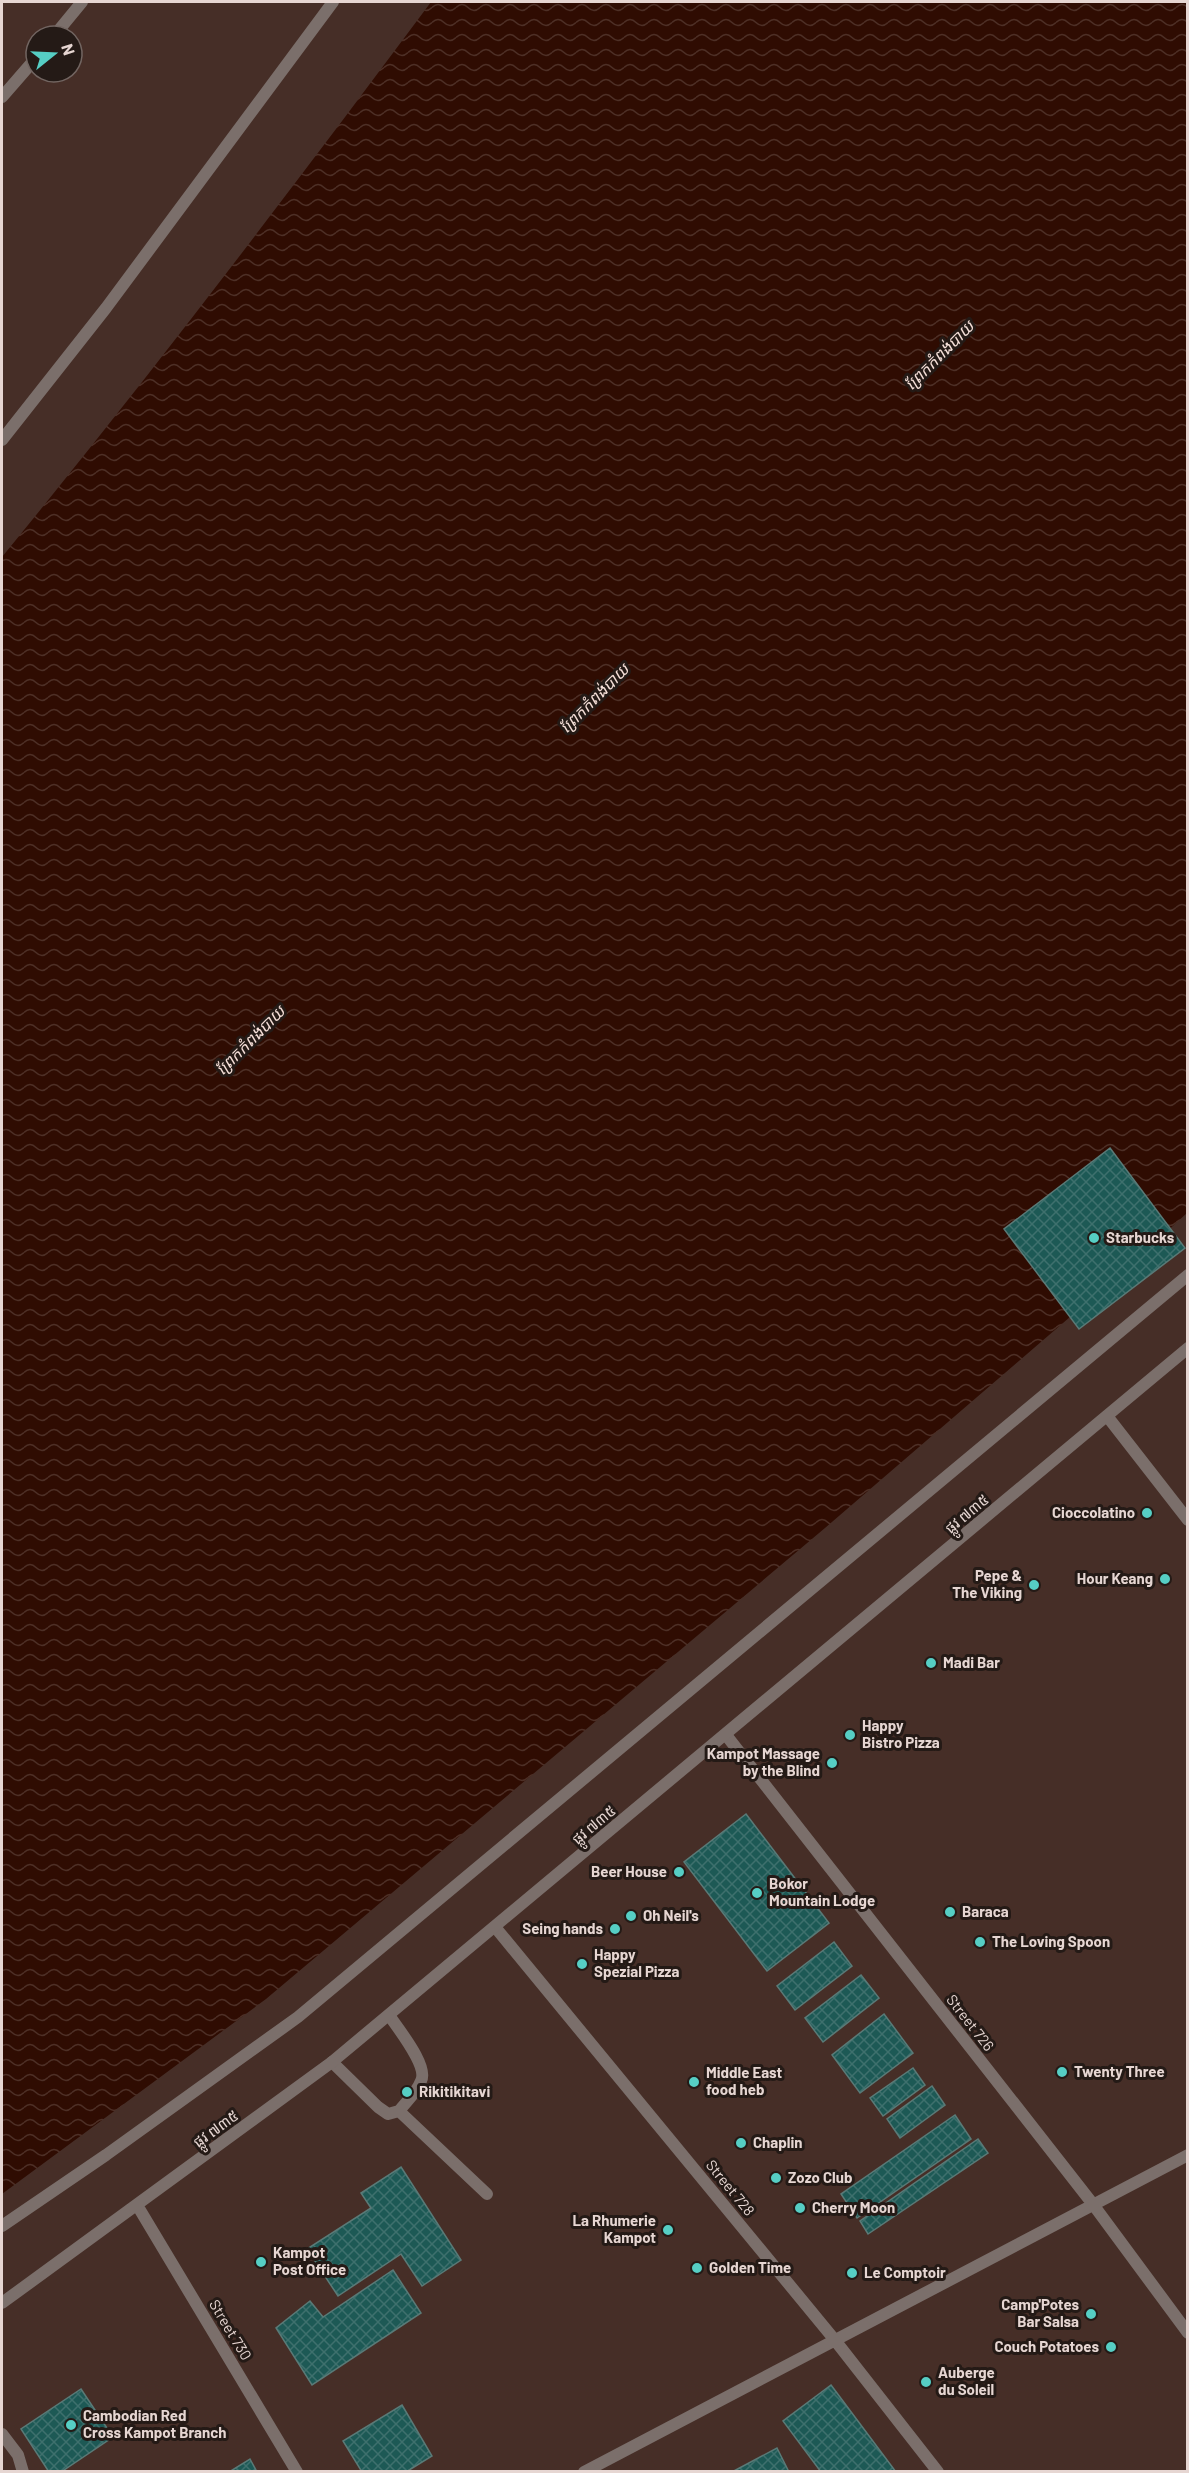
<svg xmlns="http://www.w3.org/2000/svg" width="1189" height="2473" font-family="Barlow,'Noto Sans Khmer',sans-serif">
<defs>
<pattern id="water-waves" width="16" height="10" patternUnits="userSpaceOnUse" patternTransform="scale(1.5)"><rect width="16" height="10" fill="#2f0c02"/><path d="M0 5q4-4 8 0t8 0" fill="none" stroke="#4d2f26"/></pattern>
<pattern id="building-cross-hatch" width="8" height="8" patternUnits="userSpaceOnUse" patternTransform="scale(1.5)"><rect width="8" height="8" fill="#1d5955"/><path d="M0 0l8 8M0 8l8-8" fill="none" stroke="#3e706d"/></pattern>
</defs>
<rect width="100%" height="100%" fill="#462e27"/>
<!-- water -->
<path fill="url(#water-waves)" d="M431,2H1187V1213L1128,1267L825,1528L266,1999L2,2194V557C150,376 291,190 431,2Z"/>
<!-- building -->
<path fill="url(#building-cross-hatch)" stroke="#5a7a77" stroke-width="1.5" d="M1110,1148L1185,1248L1079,1329L1004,1229Z
M746,1814L829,1923L767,1971L684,1862Z
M834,1942L852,1966L795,2010L777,1986Z
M861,1975L879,1998L823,2042L805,2018Z
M884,2014L913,2053L860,2093L832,2055Z
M913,2068L925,2085L883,2116L870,2098Z
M932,2086L945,2105L900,2138L887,2119Z
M955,2115L971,2139L857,2218L841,2194Z
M978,2139L988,2153L868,2234L860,2221Z
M401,2167L461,2260L422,2286L401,2254L338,2296L307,2249L371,2208L361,2193Z
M393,2270L421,2313L312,2385L276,2328L310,2301L323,2317Z
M831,2385L896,2472H821L783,2421Z
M81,2389L113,2437L61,2472H49L21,2429Z
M402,2405L432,2456L406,2472H362L343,2441Z
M777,2448L789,2472H732Z
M250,2459L257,2472H229Z"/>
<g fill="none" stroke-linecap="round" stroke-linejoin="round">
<!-- service -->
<path stroke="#7b6f6b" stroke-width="12" d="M332,2062L378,2107L388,2114L399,2111C406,2102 417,2092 421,2081C429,2066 398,2029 389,2015
M399,2111L487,2194
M2,2434L18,2455L23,2472"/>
<!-- pedestrian -->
<path stroke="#7b6f6b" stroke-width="12" d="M2,2226L106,2155L298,2017L1188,1275"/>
<!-- minor -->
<path stroke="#7b6f6b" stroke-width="12" d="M54,36L82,2
M2,97L36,58
M2,440L106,308L333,2
M726,1735L1092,2203L1188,2333
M495,1927L834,2339L938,2472
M584,2472L1188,2155"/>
<!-- tertiary -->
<path stroke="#7b6f6b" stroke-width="12" d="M1107,1416L1188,1520
M137,2205L297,2472
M2,2303L332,2062L1188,1348"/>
</g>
<!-- markers -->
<g fill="#56cec4" stroke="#241a16" stroke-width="2">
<circle cx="1094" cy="1238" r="6"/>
<circle cx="1147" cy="1513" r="6"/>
<circle cx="1165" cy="1579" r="6"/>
<circle cx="1034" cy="1585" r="6"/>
<circle cx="931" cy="1663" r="6"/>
<circle cx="850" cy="1735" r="6"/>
<circle cx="832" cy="1763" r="6"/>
<circle cx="679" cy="1872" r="6"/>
<circle cx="757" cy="1893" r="6"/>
<circle cx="950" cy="1912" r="6"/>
<circle cx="631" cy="1916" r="6"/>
<circle cx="615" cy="1929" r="6"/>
<circle cx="980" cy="1942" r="6"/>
<circle cx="582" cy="1964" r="6"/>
<circle cx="1062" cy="2072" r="6"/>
<circle cx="694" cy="2082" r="6"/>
<circle cx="407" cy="2092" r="6"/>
<circle cx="741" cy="2143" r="6"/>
<circle cx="776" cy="2178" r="6"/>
<circle cx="800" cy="2208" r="6"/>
<circle cx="668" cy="2230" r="6"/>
<circle cx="261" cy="2262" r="6"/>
<circle cx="697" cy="2268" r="6"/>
<circle cx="852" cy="2273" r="6"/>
<circle cx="1091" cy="2314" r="6"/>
<circle cx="1111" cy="2347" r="6"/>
<circle cx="926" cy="2382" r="6"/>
<circle cx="71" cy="2425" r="6"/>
</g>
<g text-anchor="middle" stroke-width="6" stroke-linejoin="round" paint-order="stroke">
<!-- poi labels -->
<g font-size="15" font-weight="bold" fill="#e6d6d2" stroke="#241a16" text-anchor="start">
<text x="1106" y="1243">Starbucks</text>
<text x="1135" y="1518" text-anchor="end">Cioccolatino</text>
<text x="1022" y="1581" text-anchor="end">Pepe &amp;<tspan x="1022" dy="17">The Viking</tspan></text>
<text x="1153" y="1584" text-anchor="end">Hour Keang</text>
<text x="943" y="1668">Madi Bar</text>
<text x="862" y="1731">Happy<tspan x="862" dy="17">Bistro Pizza</tspan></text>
<text x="820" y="1759" text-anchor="end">Kampot Massage<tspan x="820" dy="17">by the Blind</tspan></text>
<text x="667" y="1877" text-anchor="end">Beer House</text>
<text x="769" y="1889">Bokor<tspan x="769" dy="17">Mountain Lodge</tspan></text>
<text x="962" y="1917">Baraca</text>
<text x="643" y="1921">Oh Neil's</text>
<text x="603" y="1934" text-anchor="end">Seing hands</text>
<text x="992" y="1947">The Loving Spoon</text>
<text x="594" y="1960">Happy<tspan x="594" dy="17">Spezial Pizza</tspan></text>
<text x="1074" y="2077">Twenty Three</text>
<text x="706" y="2078">Middle East<tspan x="706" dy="17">food heb</tspan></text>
<text x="419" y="2097">Rikitikitavi</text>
<text x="753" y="2148">Chaplin</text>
<text x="788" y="2183">Zozo Club</text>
<text x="812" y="2213">Cherry Moon</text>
<text x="656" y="2226" text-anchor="end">La Rhumerie<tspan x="656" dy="17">Kampot</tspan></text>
<text x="273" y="2258">Kampot<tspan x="273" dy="17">Post Office</tspan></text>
<text x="709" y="2273">Golden Time</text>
<text x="864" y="2278">Le Comptoir</text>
<text x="1079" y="2310" text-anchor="end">Camp'Potes<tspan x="1079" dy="17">Bar Salsa</tspan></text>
<text x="1099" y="2352" text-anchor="end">Couch Potatoes</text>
<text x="938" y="2378">Auberge<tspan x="938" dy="17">du Soleil</tspan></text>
<text x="83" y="2421">Cambodian Red<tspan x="83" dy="17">Cross Kampot Branch</tspan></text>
</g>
<!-- street labels -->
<g font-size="15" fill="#e6d6d2" stroke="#241a16">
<text transform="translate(967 1514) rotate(-40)" y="5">ផ្លូវ ៧៣៥</text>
<text transform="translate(594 1825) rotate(-40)" y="5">ផ្លូវ ៧៣៥</text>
<text transform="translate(970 2023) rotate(52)" y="5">Street 726</text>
<text transform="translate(216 2129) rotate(-36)" y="5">ផ្លូវ ៧៣៥</text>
<text transform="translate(730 2188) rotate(51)" y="5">Street 728</text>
<text transform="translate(230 2330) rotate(59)" y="5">Street 730</text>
</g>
<!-- water labels -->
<g font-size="16" font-style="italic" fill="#f5dfd8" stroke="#241a16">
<text transform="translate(939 355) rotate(-45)" y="6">ព្រែកកំពង់បាយ</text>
<text transform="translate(594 698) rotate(-45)" y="6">ព្រែកកំពង់បាយ</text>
<text transform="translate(250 1040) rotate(-45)" y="6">ព្រែកកំពង់បាយ</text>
</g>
</g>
<!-- border -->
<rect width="1189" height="2473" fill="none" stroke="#e6d6d2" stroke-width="6"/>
<!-- north arrow -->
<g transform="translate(54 54) rotate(72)"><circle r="28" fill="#241a16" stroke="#726561" stroke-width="1.5"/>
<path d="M0-4.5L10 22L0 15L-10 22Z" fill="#56cec4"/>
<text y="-9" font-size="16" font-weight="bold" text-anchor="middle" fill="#e6d6d2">N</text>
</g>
</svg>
